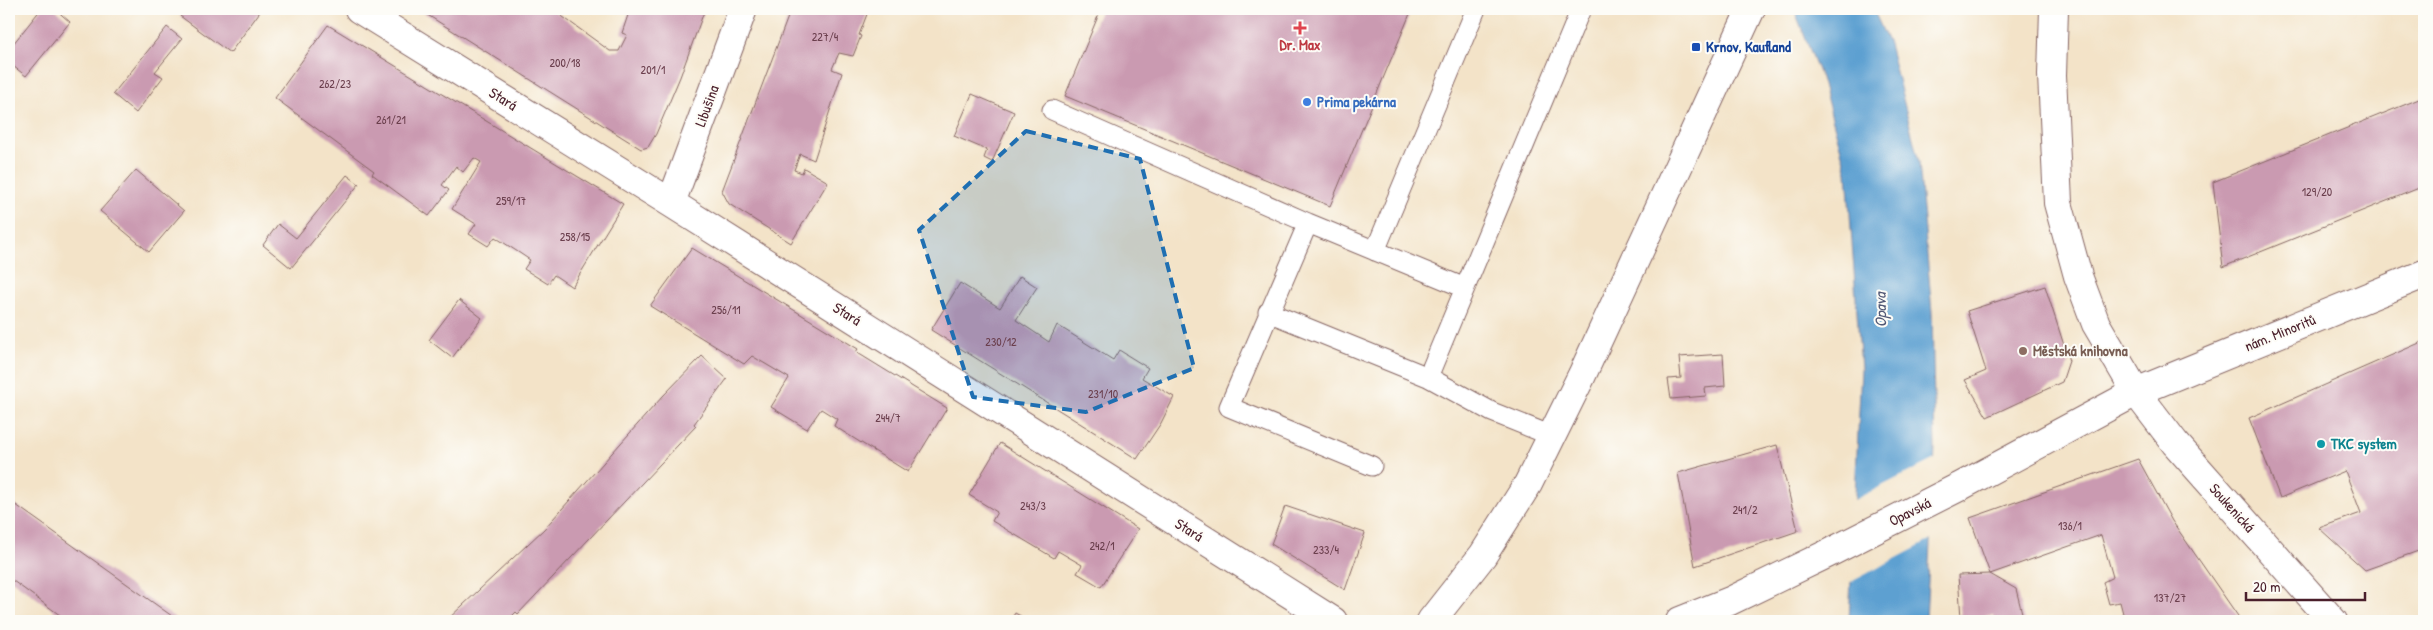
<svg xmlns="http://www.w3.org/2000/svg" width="2433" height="630" font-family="'Patrick Hand',sans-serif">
<rect width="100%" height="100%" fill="#fdfcf7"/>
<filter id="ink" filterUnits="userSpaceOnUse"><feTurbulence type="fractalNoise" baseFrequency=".02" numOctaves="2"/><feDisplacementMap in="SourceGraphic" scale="10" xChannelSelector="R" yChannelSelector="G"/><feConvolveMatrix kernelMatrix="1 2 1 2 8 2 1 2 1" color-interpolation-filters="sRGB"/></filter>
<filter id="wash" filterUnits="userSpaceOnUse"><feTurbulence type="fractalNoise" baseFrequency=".0096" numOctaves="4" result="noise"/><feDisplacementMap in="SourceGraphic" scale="20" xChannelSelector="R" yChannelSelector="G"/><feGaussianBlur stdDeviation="1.12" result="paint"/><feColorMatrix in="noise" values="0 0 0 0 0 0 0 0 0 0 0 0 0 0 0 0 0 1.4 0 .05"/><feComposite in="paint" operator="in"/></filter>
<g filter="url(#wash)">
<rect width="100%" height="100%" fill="#f3e3c8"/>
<!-- water -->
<path fill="#5da0d1" stroke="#54607e" d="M1794,9H1873L1889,44L1919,162L1932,312L1935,448L1926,621H1849L1861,369L1847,172L1821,78Z"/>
<!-- pier -->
<path fill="#f3e3c8" d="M1937,458L1933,539L1849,583L1852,501Z"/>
<g id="blocks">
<!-- building -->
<path fill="#ca9ab1" d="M41,9H55L70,22L26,76L9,63V49Z
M186,9H262L230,53L180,16Z
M418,9H552L610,51H619L627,35L622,33L630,9H705L680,77L656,134L648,147L641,149Z
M791,9H869L859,35L861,36L853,56L839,53L832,69L842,73L814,160L800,154L794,170L802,173L804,168L828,182L791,243L729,204L722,191Z
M1101,9H1412L1330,206L1065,96Z
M328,25L623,204L572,287L554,275L548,284L524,269L530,260L518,252L495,237L488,246L469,234L476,224L452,209L481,162L474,158L463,172L456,166L442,185L449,190L429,216L372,174L374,171L275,98Z
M167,27L182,39L155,72L163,77L136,113L113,94Z
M972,94L1014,112L992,162L984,158L987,150L954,136Z
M2424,97V186L2223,267L2213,182Z
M136,170L184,211L149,252L100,211Z
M347,175L359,184L291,268L263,245L278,224L296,238Z
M692,248L858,349L856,352L947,408L908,472L834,426L837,419L821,409L807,429L771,407L789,378L752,356L744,364L650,306Z
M1020,276L1037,287L1016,320L1049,342L1057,325L1113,360L1119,350L1148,368L1142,378L1174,397L1161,423L1137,459L931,330L960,283L1000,308Z
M2045,286L2069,361L2062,382L1987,417L1965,380L1986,371L1967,311Z
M459,300L482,318L452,358L429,340Z
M2424,341V549L2365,570L2319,528L2361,513L2345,471L2280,498L2249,418Z
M1723,354L1725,386L1705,388L1706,396L1671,399L1668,379L1681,378L1679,357Z
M702,356L727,379L694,424L696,426L518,614L516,612L507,621H446L544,529L663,396Z
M1000,443L1138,529L1101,587L1077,573L1082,565L1058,551L1054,558L992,521L997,512L969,495Z
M1777,445L1798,531L1695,566L1678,473Z
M2138,459L2172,521L2240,619V621H2125L2120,602L2109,604L2103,582L2113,577L2101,535L1990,574L1970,518Z
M9,500L179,621H68L9,578Z
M1285,506L1365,533L1345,590L1271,544Z
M1990,574L2016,589L2024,621H1995L1993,615L1961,618L1958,575Z
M1015,613L1030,621H1010Z"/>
</g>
</g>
<g filter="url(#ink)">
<use href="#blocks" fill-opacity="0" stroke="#856462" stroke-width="1"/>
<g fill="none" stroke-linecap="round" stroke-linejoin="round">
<defs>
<path id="service" d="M1052,110L1308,223L1465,288
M1308,223L1229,407L1372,466
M1375,251L1476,9
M1268,312L1428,377L1492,412L1552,436
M1428,377L1581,9"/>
<path id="minor" d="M359,9L671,203L1333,621
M671,203L743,9
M2136,392L2175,443L2333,621
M1680,621L1730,601L1827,554L1959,487L2136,392L2424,274"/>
<path id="tertiary" d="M2054,9L2052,75L2058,203L2078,276L2096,324L2136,392"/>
<path id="secondary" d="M1431,621L1483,555L1528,484L1582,375L1751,9"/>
</defs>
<!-- service casing -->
<use href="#service" stroke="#856462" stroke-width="21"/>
<!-- minor casing -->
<use href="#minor" stroke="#856462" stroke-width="30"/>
<!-- tertiary casing -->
<use href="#tertiary" stroke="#856462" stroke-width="30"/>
<!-- secondary casing -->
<use href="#secondary" stroke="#856462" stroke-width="30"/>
<!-- service -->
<use href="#service" stroke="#fff" stroke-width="19"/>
<!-- minor -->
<use href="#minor" stroke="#fff" stroke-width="28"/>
<!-- tertiary -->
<use href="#tertiary" stroke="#fff" stroke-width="28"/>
<!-- secondary -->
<use href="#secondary" stroke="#fff" stroke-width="28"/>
</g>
</g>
<!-- marked area -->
<path fill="#1f6fb2" fill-opacity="0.2" stroke="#1f6fb2" stroke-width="4" stroke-dasharray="10 6" stroke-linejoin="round" d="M1026,131L1140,159L1194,368L1086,412L973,397L919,230Z"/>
<!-- markers -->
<path fill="#e0444e" stroke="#fdfcf7" stroke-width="2" d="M1297.5 20.5h5v5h5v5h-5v5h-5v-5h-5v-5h5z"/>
<rect fill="#1a4fb4" stroke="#fdfcf7" stroke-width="2" x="1691" y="42" width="10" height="10" rx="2.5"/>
<circle fill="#3f7fe0" stroke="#fdfcf7" stroke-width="2" cx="1307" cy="102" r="5"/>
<circle fill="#8d6e63" stroke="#fdfcf7" stroke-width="2" cx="2023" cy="351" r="5"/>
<circle fill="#0f9aa8" stroke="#fdfcf7" stroke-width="2" cx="2321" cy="444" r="5"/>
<g text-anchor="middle" stroke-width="4" stroke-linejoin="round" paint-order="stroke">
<!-- number labels -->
<g font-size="12" fill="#6a3e4c">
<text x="825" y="41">227/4</text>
<text x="565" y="67">200/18</text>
<text x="653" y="74">201/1</text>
<text x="335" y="88">262/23</text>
<text x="391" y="124">261/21</text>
<text x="2317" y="196">129/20</text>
<text x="511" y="205">259/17</text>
<text x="575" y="241">258/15</text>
<text x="726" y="314">256/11</text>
<text x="1001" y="346">230/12</text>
<text x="1103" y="398">231/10</text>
<text x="888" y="422">244/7</text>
<text x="1033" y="510">243/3</text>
<text x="1745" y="514">241/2</text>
<text x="2070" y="530">136/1</text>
<text x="1102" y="550">242/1</text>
<text x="1326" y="554">233/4</text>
<text x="2170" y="602">137/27</text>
</g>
<!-- health labels -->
<g font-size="15" font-weight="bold" fill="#be3a42" stroke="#fdfcf7">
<text x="1300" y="50">Dr. Max</text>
</g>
<!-- transit labels -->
<g font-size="15" font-weight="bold" fill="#164399" stroke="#fdfcf7" text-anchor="start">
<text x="1706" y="52">Krnov, Kaufland</text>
</g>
<!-- street labels -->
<g font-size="15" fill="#4a1f2b" stroke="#fdfcf7">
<text transform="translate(503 99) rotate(32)" y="5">Stará</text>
<text transform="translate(707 106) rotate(-70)" y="5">Libušina</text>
<text transform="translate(847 314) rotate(32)" y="5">Stará</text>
<text transform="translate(2280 333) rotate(-22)" y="5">nám. Minoritů</text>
<text transform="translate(2232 508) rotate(48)" y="5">Soukenická</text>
<text transform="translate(1910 512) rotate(-27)" y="5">Opavská</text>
<text transform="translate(1189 530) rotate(32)" y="5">Stará</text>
</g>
<!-- shop labels -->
<g font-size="15" font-weight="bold" fill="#366cbe" stroke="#fdfcf7" text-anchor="start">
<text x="1317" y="107">Prima pekárna</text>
</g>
<!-- education labels -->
<g font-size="15" font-weight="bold" fill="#785e54" stroke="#fdfcf7" text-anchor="start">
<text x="2033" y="356">Městská knihovna</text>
</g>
<!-- culture labels -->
<g font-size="15" font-weight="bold" fill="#0d838f" stroke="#fdfcf7" text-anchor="start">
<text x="2331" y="449">TKC system</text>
</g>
<!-- water labels -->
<g font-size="16" font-style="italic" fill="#535976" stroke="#fdfcf7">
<text transform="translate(1880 310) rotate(-91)" y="6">Opava</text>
</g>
</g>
<!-- margin -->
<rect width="2433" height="630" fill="none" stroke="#fdfcf7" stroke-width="30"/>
<!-- scale -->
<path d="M2246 592v8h119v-8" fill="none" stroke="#4a1f2b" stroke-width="2.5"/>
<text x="2253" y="592" font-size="15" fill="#4a1f2b" stroke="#fdfcf7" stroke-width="4" paint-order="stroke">20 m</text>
</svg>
